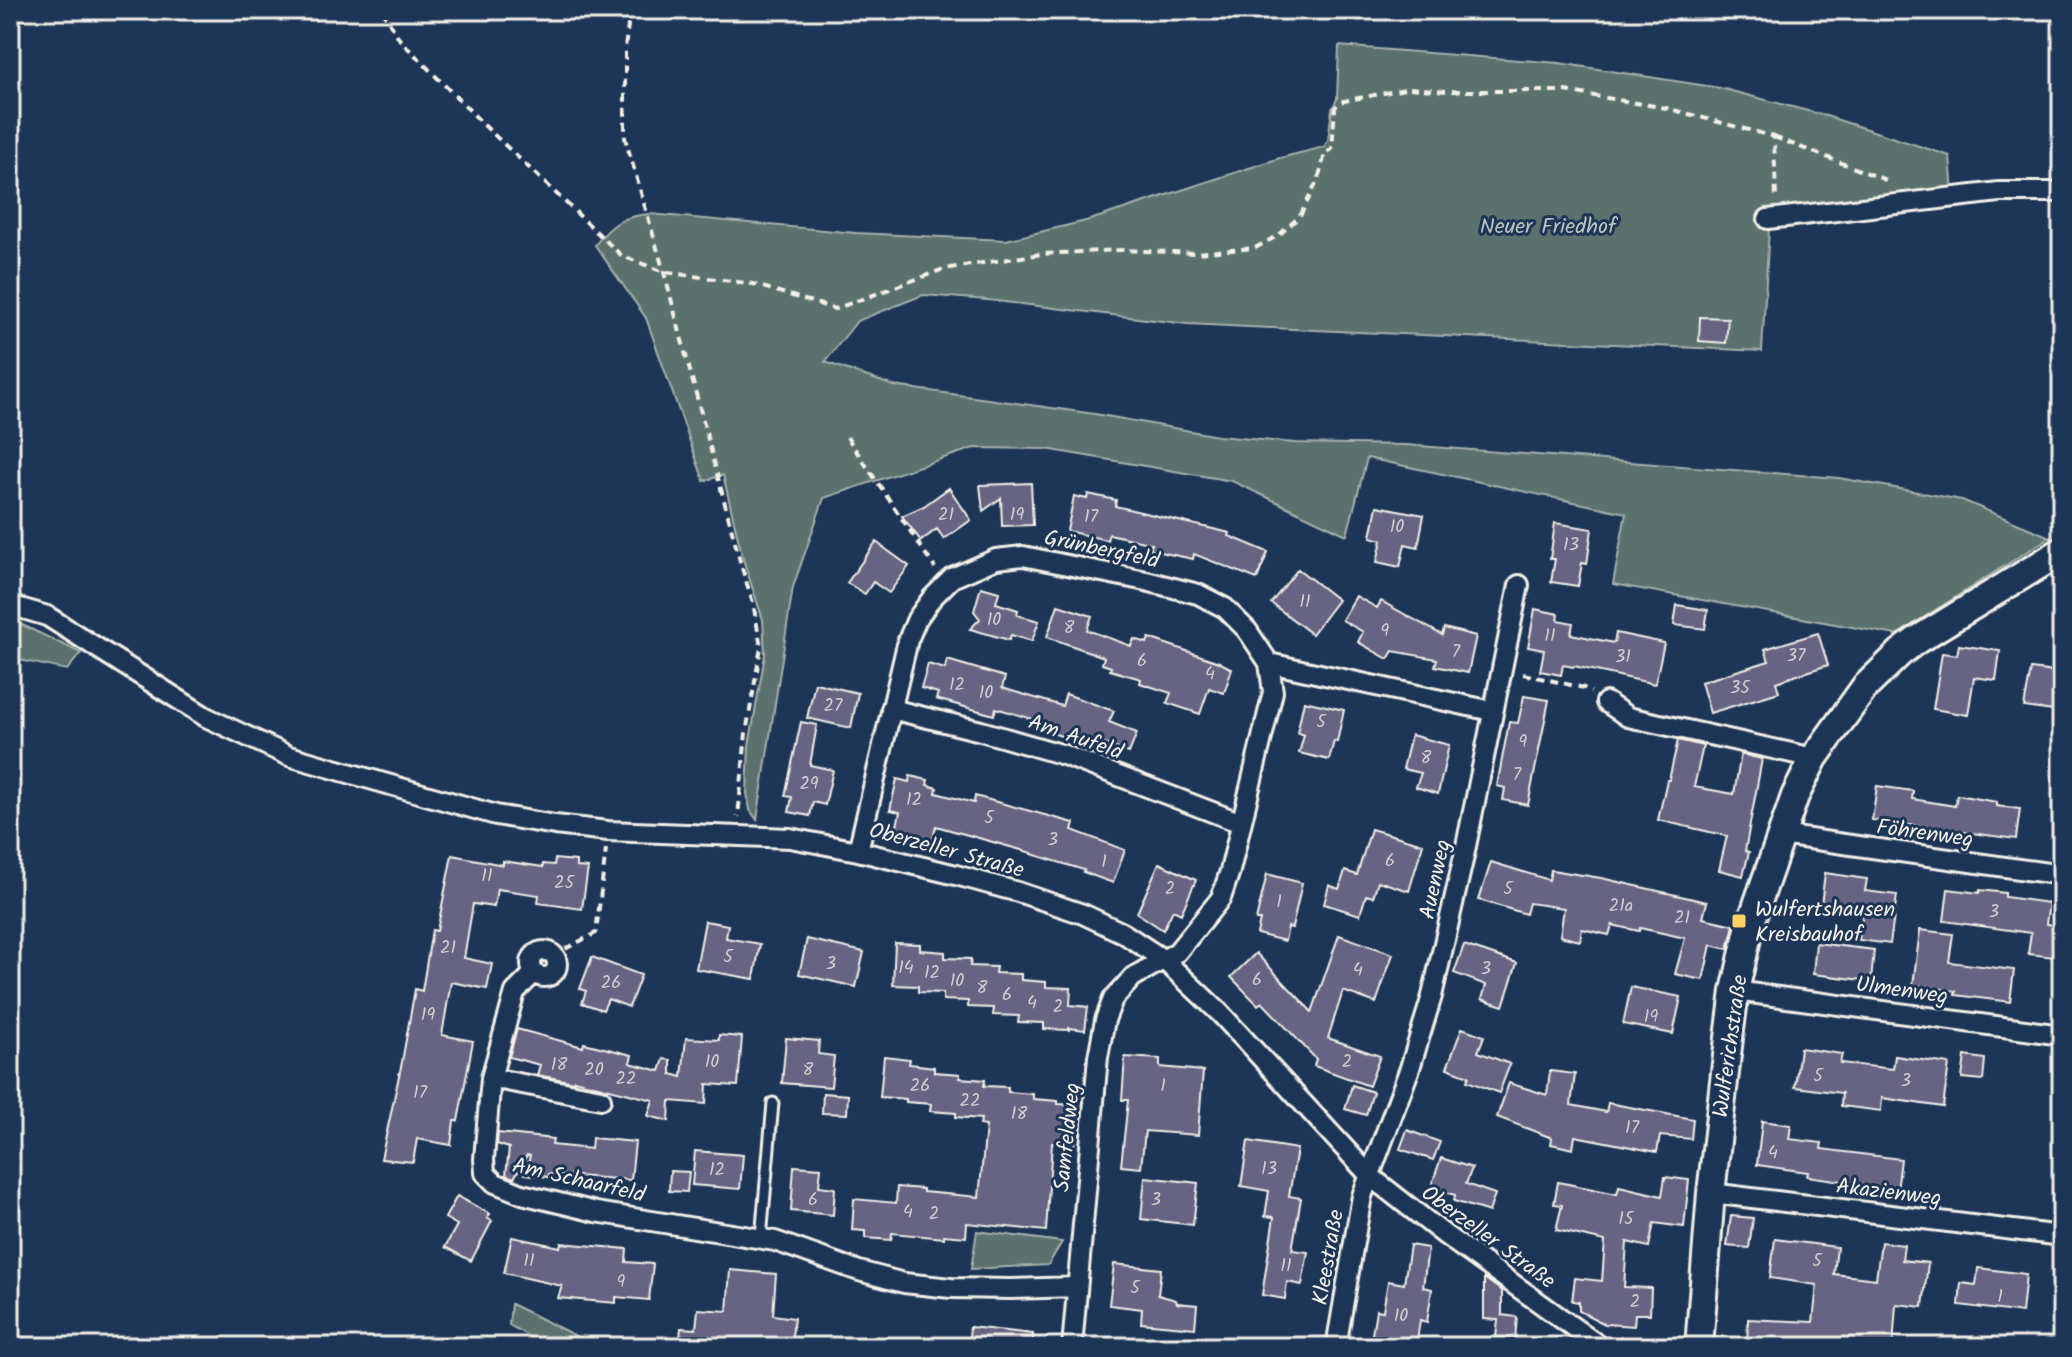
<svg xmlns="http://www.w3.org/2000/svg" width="2072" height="1357" font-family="Kalam,sans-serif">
<rect width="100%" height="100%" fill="#1d3557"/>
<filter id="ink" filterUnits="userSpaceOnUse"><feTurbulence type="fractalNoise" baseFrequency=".0125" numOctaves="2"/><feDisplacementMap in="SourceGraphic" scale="16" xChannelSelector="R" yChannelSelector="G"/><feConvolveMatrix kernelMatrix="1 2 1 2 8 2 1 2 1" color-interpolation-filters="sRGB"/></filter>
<g filter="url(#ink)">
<!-- green -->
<path fill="#5a716d" stroke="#a7b1aa" stroke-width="2" d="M1339,46L1559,63L1720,88L1823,115L1950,156L1953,193L1770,210L1762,351L1187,324L988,300L923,295L857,321L825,362L894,386L1095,414L1218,436L1295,443L1406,445L1839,478L1962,500L2050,537L1896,635L1613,584L1626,513L1367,458L1347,535L1232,481L1046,449L974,448L824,498L793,587L757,820L750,810L747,793L749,746L765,655L763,620L743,559L723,475L704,481L646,318L595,245C612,223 623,216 650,214L856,233L1006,240L1090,220L1280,158L1324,147L1328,140L1332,109L1337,99Z
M10,619L81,653L67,670L10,658Z
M977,1231L1062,1242L1048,1265L971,1269Z
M511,1304L598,1347H548L509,1325Z"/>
<!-- building -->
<path fill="#666383" stroke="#f4f1e8" stroke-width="2" d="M1700,317L1728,318L1726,343L1699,341Z
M1031,483L1033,525L1002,526L1001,498L983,511L980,485Z
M949,488L971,520L944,539L937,529L921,541L902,516L924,506Z
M1088,494L1116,500L1115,506L1230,533L1229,536L1268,552L1257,579L1194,554L1193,559L1150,550L1152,544L1131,539L1109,534L1107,540L1067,531L1074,496L1087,499Z
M1377,506L1424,515L1418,547L1405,544L1400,567L1377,562L1382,540L1371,537Z
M1555,523L1592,529L1587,564L1582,563L1578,586L1551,582L1555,559H1550Z
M876,542L909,566L889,593L873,582L865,594L847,583Z
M1298,569L1338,600L1312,634L1271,603Z
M981,587L999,592L996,603L1018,610L1017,615L1039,621L1032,641L1011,635L1009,640L970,629L980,619L974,611Z
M1356,596L1377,608L1381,601L1442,635L1444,628L1476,636L1468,673L1435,666L1437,659L1393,651L1388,659L1358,642L1363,632L1342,620Z
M1058,605L1092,616L1087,630L1131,646L1134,639L1147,643L1149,638L1219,662L1232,669L1224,693L1209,688L1200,714L1167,703L1171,693L1140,683L1141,679L1110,670L1111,667L1102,664L1104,657L1047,637Z
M1677,605L1708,610L1705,629L1674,625Z
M1535,609L1559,614L1558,620L1573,623L1571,634L1614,643L1616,633L1664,643L1655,684L1574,666L1573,667L1563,665L1561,675L1540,671L1544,650L1528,647Z
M1818,633L1828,665L1776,682L1779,692L1710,713L1701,682L1769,661L1765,649Z
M1959,645L2000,651L1996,680L1974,677L1968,715L1933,709L1942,653L1957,655Z
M947,660L1005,677L1002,688L1062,706L1066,694L1114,711L1109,722L1137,733L1129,753L1102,743L1100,749L1052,733L1055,726L996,708L994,715L936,699L938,693L921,688L928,664L945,669Z
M2031,669L2062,673V712L2024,707Z
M815,683L858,693L851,728L807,718Z
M1524,696L1549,700L1528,805L1503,800L1505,788L1497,786L1509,722L1518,723Z
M1304,701L1344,710L1337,742L1334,741L1329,760L1299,753L1304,735L1297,733Z
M801,722L817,725L810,765L833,770L825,805L813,802L810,816L789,812L792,797L785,796Z
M1411,735L1449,745L1438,794L1416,787L1421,773L1403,769Z
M1678,740L1703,746L1694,787L1734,794L1741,754L1762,759L1745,851L1749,852L1743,876L1719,870L1727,836L1658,820L1667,780H1669Z
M910,776L928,780L927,785L937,788L936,793L974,803L975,796L1074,823L1072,830L1125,850L1113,883L1083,872L1084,870L1032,854V853L936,826L932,843L895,835L900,812L890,810L897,779L909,782Z
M1877,786L1913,791L1912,799L1955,806L1957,795L1997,802V806L2020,809L2016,839L1872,820Z
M1371,829L1423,844L1409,891L1378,881L1373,897L1366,895L1360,915L1324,904L1329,885L1339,889L1345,871L1357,875Z
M452,855L503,865V861L543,867V864L554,865L555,859L576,861V867L588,868L582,909L538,903L539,895L497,889L494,907L473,904L464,958L492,964L487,989L451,982L442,1035L473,1041L458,1121H454L451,1145L417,1139L413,1162L381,1159L402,1062L415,989L422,991L432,930L437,931Z
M1491,862L1549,880L1551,870L1601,878L1707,902L1703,918L1734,925L1728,949L1711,945L1703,980L1675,974L1685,938L1640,928L1639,931L1612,925L1609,935L1582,929L1580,941L1560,936L1564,908L1529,903L1526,914L1479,900Z
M1159,863L1196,880L1181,914L1173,910L1163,930L1137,913Z
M1825,873L1867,879L1865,891L1897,895L1890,944L1859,940L1863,911L1821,905Z
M1267,874L1302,883L1292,928L1288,927L1285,941L1257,934L1260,920H1256Z
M1948,889L1979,893L1980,890L2005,893V897L2049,903L2046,924L2062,926V958L2028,954L2031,933L1944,921Z
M705,921L728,925L726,938L760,944L754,979L696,969Z
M1920,930L1953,934L1949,962L2014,970L2010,1002L1955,995L1956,991L1913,985Z
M1339,935L1393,954L1376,1003L1343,991L1328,1038L1380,1056L1369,1086L1314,1066L1316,1059L1262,1002L1258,1005L1231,977L1256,953L1312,1012Z
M807,939L864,952L856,987L799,974Z
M895,943L920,944V950L945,952V958L971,959L970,966L996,967L995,973L1021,974V980L1046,982V987L1071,988L1070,1005L1088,1007L1085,1030L1069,1028V1030L1044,1029V1023L1018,1022L1019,1016L993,1015L994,1008L968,1007V1001L943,1000V993L918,992V986L893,985Z
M1816,943L1874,950L1871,981L1813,974Z
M1464,945L1517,963L1503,1006L1482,999L1486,985L1454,973Z
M592,957L641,975L629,1007L608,999L603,1010L582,1003L586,991L580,989Z
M1631,987L1681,997L1673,1034L1623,1024Z
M1462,1028L1484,1036L1478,1052L1510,1064L1499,1093L1467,1081L1469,1076L1447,1068Z
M517,1029L583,1047L584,1043L632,1055L630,1063L660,1071L664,1059L671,1060V1074L682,1077L686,1038L719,1040V1035L742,1037L738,1086L707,1084L706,1104L670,1101L669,1121L648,1116L653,1100L574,1080V1082L537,1075L540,1065L509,1057Z
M786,1038L819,1041L818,1054L834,1056L831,1087L782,1083Z
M1800,1048L1842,1054L1840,1063L1893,1069L1895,1056L1949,1064L1943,1107L1882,1098L1881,1111L1841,1106L1842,1093L1795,1087Z
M884,1056L910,1059L909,1064L934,1067V1072L960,1074V1078L985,1080L984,1086L1008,1087V1092L1033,1094V1099L1058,1101V1104L1078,1105L1074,1145L1052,1143L1046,1231L967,1223L966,1237L944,1235V1238L892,1233L891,1240L865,1238V1231L852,1230L854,1199L896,1203L897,1187L923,1189V1192L979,1197L986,1126L980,1125L981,1119L956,1117V1113L930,1111L931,1104L906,1102V1099L880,1097Z
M1965,1056L1985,1059L1983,1080L1962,1078Z
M1125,1057L1160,1059V1067L1203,1071L1198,1135L1145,1131L1141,1168L1121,1166L1128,1100H1122Z
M1550,1071L1575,1074L1571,1105L1606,1112L1608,1103L1693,1119L1691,1139L1660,1136L1657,1152L1575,1136L1573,1149L1551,1144L1552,1138L1497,1117L1509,1083L1547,1095Z
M1352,1085L1373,1092L1366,1115L1345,1109Z
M823,1093L848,1095L847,1114L822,1113Z
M1762,1121L1791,1125L1789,1139L1822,1143L1821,1149L1901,1159L1897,1191L1863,1187V1184L1807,1176L1808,1172L1757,1165Z
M1407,1130L1440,1142L1433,1160L1400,1149Z
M498,1133L553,1139L552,1145L591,1149L592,1138L635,1142L631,1180L549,1174V1177L525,1174L530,1156L527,1155L514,1178L506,1175L509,1148L497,1144Z
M1248,1141L1297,1149L1289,1196L1301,1198L1292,1250L1308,1252L1302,1285L1287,1282L1285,1299L1262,1295L1274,1217L1265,1216L1269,1191L1241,1186Z
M695,1151L743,1155L740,1189L692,1185Z
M1441,1158L1472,1168L1466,1184L1495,1194L1489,1212L1454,1201L1455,1195L1431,1187Z
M794,1166L821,1168L819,1186L835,1188L833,1215L791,1211Z
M670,1171L689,1172L687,1192L669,1191Z
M1145,1177L1198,1183L1193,1225L1141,1219Z
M1665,1177L1689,1180L1684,1227L1654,1223L1649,1247L1627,1242L1624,1287L1651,1288L1650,1314H1635L1634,1326L1605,1324L1579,1311V1302L1572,1301L1575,1278L1602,1281L1605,1241L1556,1230L1562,1205L1554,1204L1558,1182L1617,1194L1619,1186L1662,1196Z
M457,1196L490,1214L487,1218L492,1221L471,1261L445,1247L457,1225L445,1218Z
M1731,1216L1753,1218L1749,1248L1727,1246Z
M512,1237L560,1247L561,1243L627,1249L626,1262L653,1264L649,1300L616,1297V1303L558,1298L562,1286L504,1273Z
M1775,1239L1837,1247L1834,1274L1876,1279L1881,1242L1904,1245L1902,1260L1928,1263L1923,1307L1896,1304L1893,1347H1747L1748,1319L1813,1322L1817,1285L1770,1278Z
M1410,1245L1428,1248L1423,1287L1432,1289L1427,1322L1420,1320L1416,1347H1370L1376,1310L1383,1311L1388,1281L1404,1284Z
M1114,1264L1161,1269L1158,1295L1176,1300L1177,1303L1197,1305L1195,1328L1141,1323L1142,1309L1109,1305Z
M1978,1268L2026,1274L2022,1313L1959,1305L1961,1283L1976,1285Z
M730,1270L776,1274L773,1315L794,1318L791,1347H679L681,1328L696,1329L698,1309L727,1311Z
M1484,1278L1502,1291V1315L1517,1317L1515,1340L1496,1337L1498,1320L1484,1319Z
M970,1327L1033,1334V1347H968Z"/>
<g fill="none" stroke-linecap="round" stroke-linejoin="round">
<defs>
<path id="service" d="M761,1238L773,1103"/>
<path id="minor" d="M1768,219L1999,192H2062
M10,605L47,616L206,717L289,756L496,815L555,825L608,831L790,838L858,851L956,875L1018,892L1083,914L1123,933L1164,960L1220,1013L1371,1177L1445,1235L1601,1347
M1269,663L1492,711
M1606,702L1628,717L1814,758
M891,709L981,731L1064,755L1241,823
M1781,835L2062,875
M858,851L908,640L917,619L932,598L952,578L996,559L1023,556L1146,581L1198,594L1225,608L1247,630L1269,663L1273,692L1230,871L1221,898L1177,952L1133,977L1113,999L1105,1020L1098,1057L1072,1347
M531 964a13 13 0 1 1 26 0a13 13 0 1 1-26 0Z
M534,973L515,992L491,1078L484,1159L485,1173L495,1183L522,1194L596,1212L775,1241L859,1271L904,1283L951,1288L1011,1289L1076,1287
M1735,991L2062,1035
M491,1078L601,1099
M1711,1193L2062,1236
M1336,1347L1362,1196L1410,1068L1432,996L1464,856L1519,585"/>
<path id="secondary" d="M1699,1347L1711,1193L1729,1038L1735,991L1750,925L1795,796L1814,758L1865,687L1901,652L1917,640L2062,551"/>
</defs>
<!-- service casing -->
<use href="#service" stroke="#f4f1e8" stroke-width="15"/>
<!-- minor casing -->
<use href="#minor" stroke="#f4f1e8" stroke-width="24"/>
<!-- secondary casing -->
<use href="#secondary" stroke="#f4f1e8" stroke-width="32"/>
<!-- path -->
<path stroke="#f4f1e8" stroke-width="4" stroke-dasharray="8 6" stroke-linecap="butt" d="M382,10L400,40L487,128L622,256L664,272L753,284L835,309L944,269L1041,254L1121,250L1195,253L1255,248L1279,235L1300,216L1318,180L1325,154L1332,149L1335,108L1339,102L1410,88L1447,91H1565L1666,108L1760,133L1774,137L1776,200
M630,10L625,48V138L664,272L741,565L753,603L761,647L746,733L738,817
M1774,137L1891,182
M847,437L935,568
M10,631L16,632L20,630
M1523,674L1584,688L1591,692
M553,955L596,933L606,849"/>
<!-- service -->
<use href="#service" stroke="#1d3557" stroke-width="9"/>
<!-- minor -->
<use href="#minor" stroke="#1d3557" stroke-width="18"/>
<!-- secondary -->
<use href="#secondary" stroke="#1d3557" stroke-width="26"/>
</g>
</g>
<!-- markers -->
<rect fill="#ffd166" stroke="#1d3557" stroke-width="3" x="1731" y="913" width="16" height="16" rx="4"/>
<g text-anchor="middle" stroke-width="6" stroke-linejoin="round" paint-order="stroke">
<!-- number labels -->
<g font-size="18" fill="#d0cecf">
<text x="946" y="520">21</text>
<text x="1017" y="520">19</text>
<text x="1091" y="522">17</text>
<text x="1397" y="532">10</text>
<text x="1571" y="550">13</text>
<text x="1305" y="607">11</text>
<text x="994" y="625">10</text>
<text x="1069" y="633">8</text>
<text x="1385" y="636">9</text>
<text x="1550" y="641">11</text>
<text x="1456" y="657">7</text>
<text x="1796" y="661">37</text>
<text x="1623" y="662">31</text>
<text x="1142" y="666">6</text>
<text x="1210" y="679">4</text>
<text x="957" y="690">12</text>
<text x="1740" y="693">35</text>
<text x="986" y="698">10</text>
<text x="833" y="711">27</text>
<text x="1321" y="727">5</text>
<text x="1523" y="747">9</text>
<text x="1426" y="763">8</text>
<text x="1517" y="780">7</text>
<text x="809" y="789">29</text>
<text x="914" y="805">12</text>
<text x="989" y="823">5</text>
<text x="1053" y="845">3</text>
<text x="1390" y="866">6</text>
<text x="1104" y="867">1</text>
<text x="487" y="881">11</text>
<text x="564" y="888">25</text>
<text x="1170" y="894">2</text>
<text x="1508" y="894">5</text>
<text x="1279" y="907">1</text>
<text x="1621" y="911">21a</text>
<text x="1994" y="917">3</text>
<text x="1682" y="923">21</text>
<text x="448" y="953">21</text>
<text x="728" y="962">5</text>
<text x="831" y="969">3</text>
<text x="906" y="973">14</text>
<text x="1486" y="974">3</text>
<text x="1358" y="975">4</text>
<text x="932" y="978">12</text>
<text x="1257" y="985">6</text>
<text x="957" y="986">10</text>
<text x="611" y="988">26</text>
<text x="982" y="993">8</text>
<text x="1007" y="1000">6</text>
<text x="1032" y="1008">4</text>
<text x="1058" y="1012">2</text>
<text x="428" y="1020">19</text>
<text x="1651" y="1022">19</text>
<text x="712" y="1067">10</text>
<text x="1347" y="1067">2</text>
<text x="559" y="1070">18</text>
<text x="594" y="1075">20</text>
<text x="808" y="1075">8</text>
<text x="1818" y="1081">5</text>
<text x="626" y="1084">22</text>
<text x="1906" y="1086">3</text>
<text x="920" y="1091">26</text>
<text x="1163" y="1091">1</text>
<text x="420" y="1098">17</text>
<text x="970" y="1106">22</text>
<text x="1019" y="1119">18</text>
<text x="1632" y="1133">17</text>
<text x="1773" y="1158">4</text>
<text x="1269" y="1174">13</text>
<text x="717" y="1175">12</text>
<text x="813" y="1205">6</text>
<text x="1156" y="1205">3</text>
<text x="908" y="1217">4</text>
<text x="934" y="1219">2</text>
<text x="1626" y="1224">15</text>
<text x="529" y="1266">11</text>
<text x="1817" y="1266">5</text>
<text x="1286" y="1271">11</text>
<text x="621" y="1287">9</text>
<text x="1135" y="1293">5</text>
<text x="2000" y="1302">1</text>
<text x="1635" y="1307">2</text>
<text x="1401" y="1321">10</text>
</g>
<!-- park labels -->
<g font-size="22" fill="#bec4bd" stroke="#1d3557">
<text x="1548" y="233">Neuer Friedhof</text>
</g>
<!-- street labels -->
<g font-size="22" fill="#f4f1e8" stroke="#1d3557">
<text transform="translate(1102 548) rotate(12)" y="8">Grünbergfeld</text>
<text transform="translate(1076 736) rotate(19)" y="8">Am Aufeld</text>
<text transform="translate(1925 832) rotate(8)" y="8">Föhrenweg</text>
<text transform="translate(947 849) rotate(15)" y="8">Oberzeller Straße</text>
<text transform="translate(1434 879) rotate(-78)" y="8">Auenweg</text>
<text transform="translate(1902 989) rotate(8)" y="8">Ulmenweg</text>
<text transform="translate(1729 1046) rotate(-82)" y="8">Wulferichstraße</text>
<text transform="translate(1066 1137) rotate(-84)" y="8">Samfeldweg</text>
<text transform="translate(579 1179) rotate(13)" y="8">Am Schaarfeld</text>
<text transform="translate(1889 1191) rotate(7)" y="8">Akazienweg</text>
<text transform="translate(1489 1236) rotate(36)" y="8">Oberzeller Straße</text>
<text transform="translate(1327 1257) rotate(-80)" y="8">Kleestraße</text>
</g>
<!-- poi labels -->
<g font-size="22" fill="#f4f1e8" stroke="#1d3557" text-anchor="start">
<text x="1755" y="916">Wulfertshausen<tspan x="1755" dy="25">Kreisbauhof</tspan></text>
</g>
</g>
<!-- margin -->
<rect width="2072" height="1357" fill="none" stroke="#1d3557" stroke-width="40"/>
<rect x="20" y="20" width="2032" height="1317" fill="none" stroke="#f4f1e8" stroke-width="3" filter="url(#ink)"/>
</svg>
